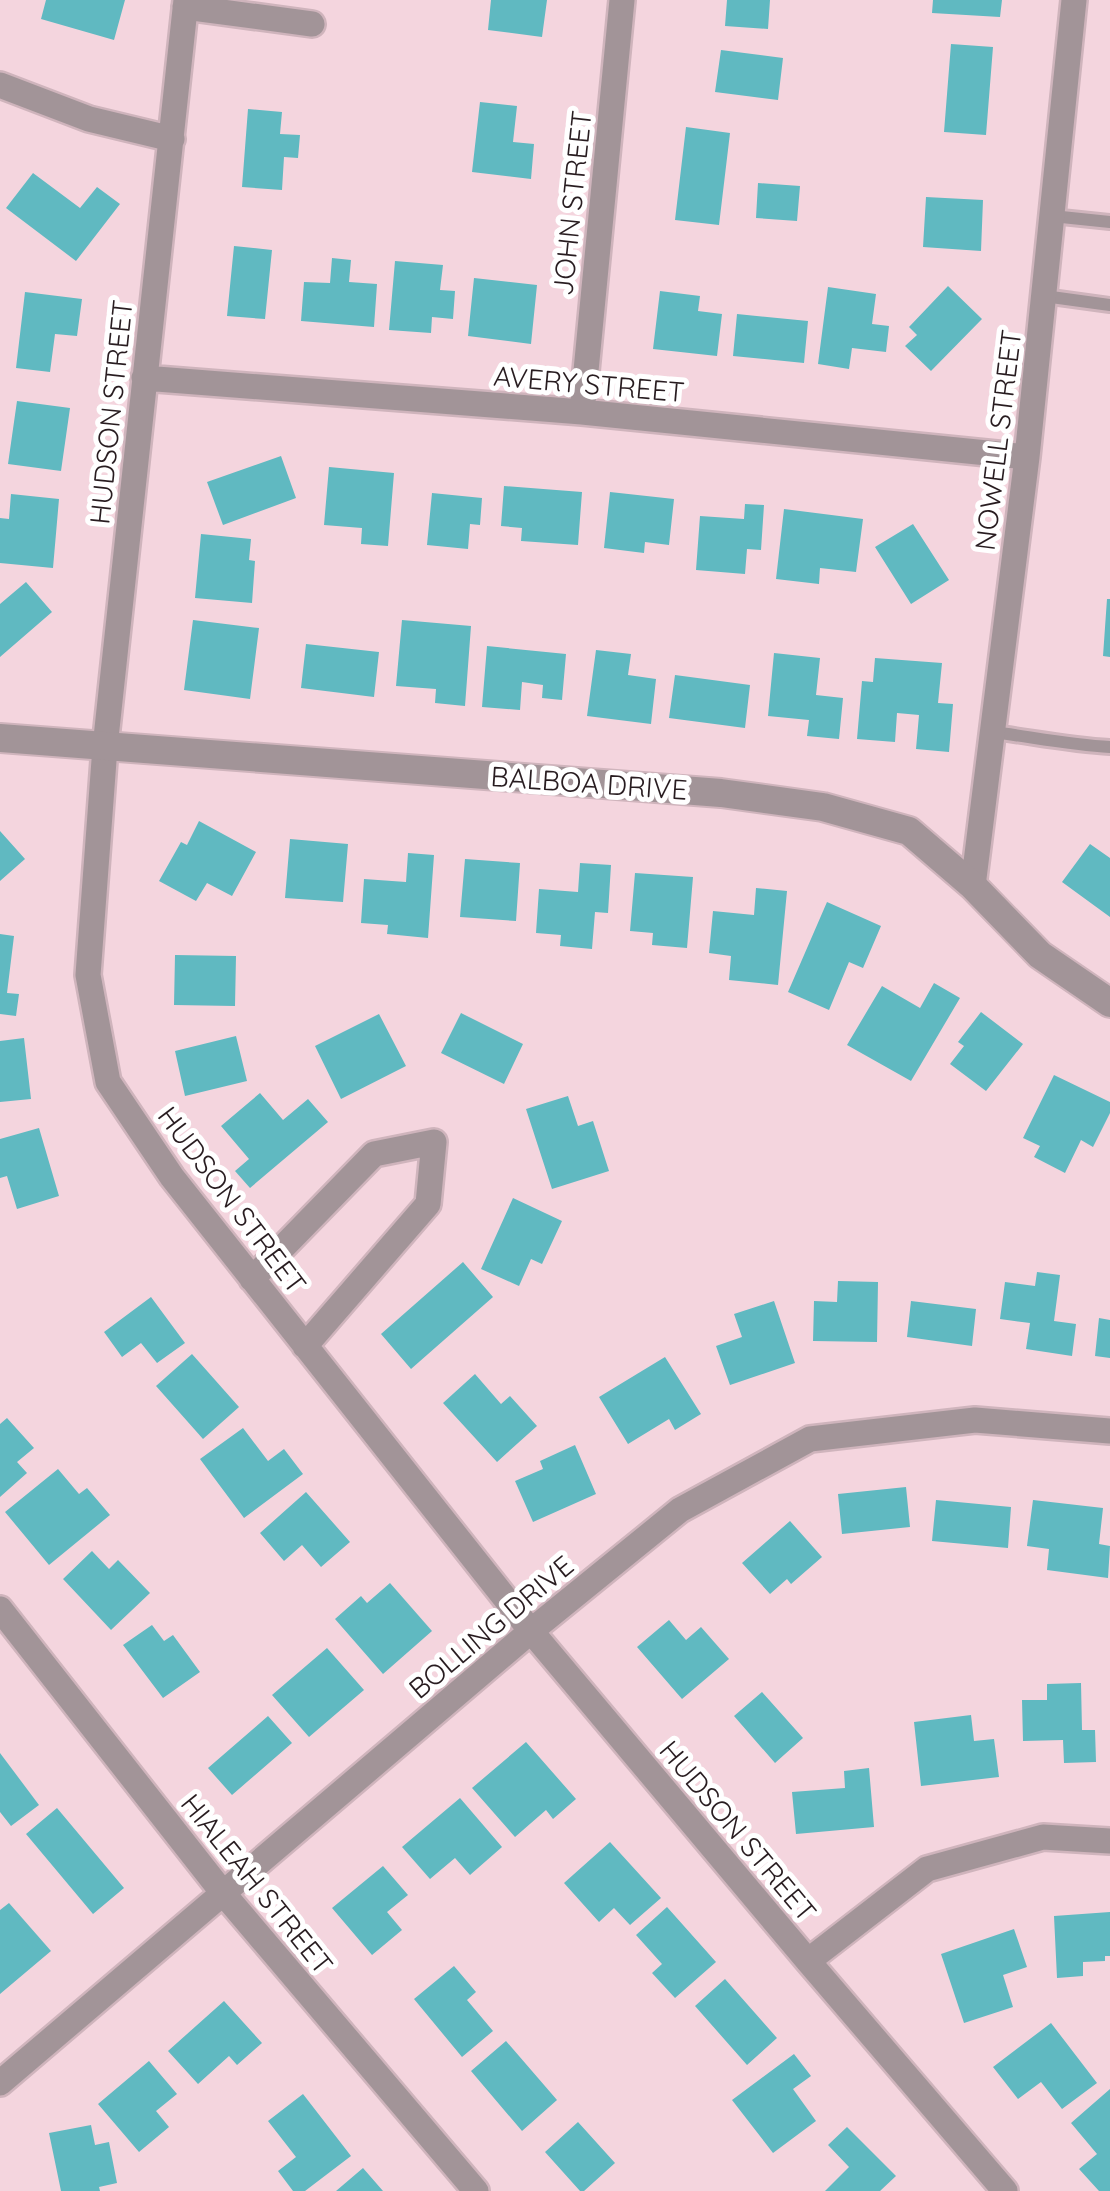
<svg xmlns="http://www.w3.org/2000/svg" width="1110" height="2191" font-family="Quicksand,sans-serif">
<rect width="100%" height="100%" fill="#f4d5de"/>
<!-- building -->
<path fill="#60b9c1" d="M46,0H125L114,40L41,19Z
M491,0H547L542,37L488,30Z
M727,0H770L768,29L725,26Z
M933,0H1002L1000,17L932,13Z
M951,44L993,47L986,135L944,132Z
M721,50L783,58L778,100L715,92Z
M480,102L517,106L513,142L534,144L531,179L472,172Z
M248,109L282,112L280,134L300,135L298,158L284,157L282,190L242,187Z
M686,127L730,133L719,225L675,220Z
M33,173L80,208L97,187L120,204L76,261L6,208Z
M758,183L800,186L797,221L756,218Z
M926,197L983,200L981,251L923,247Z
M234,246L272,250L265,319L227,316Z
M332,258L351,260L349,282L377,284L374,327L301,321L304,282L330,283Z
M395,261L443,265L440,290L455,291L453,319L432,317L431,333L389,330Z
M474,278L537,285L531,344L468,336Z
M948,286L982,319L931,371L905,346L917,335L909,327Z
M828,287L876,294L872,324L889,326L886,352L852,348L849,369L818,364Z
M660,291L700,296L698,311L722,314L717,356L653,349Z
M25,292L82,299L77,336L55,334L50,372L16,368Z
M737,314L808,321L804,363L733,356Z
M17,401L70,408L61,471L8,464Z
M281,456L296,498L223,525L207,482Z
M329,467L394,473L388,546L361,544L362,528L324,525Z
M504,486L582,492L578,545L521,541L522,528L501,526Z
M610,492L674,499L669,545L645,542L644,553L604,548Z
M432,493L482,498L480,525L470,524L468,549L427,545Z
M11,494L59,499L53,568L0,563V518L9,519Z
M745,504L764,505L761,550L747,549L745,574L696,570L700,516L744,519Z
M784,509L863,519L856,572L820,568L819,584L776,579Z
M913,524L949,580L911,604L875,547Z
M201,534L251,539L249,560L255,561L252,603L195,598Z
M26,582L52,612L0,657V604Z
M1107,599H1110V657L1103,656Z
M193,620L259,628L250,699L184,690Z
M402,620L471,626L465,706L435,703L436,689L396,686Z
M306,644L379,652L374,697L301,688Z
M487,646L566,654L562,700L542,698L543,685L522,682L520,710L482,707Z
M596,650L631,654L628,675L656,679L651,724L587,716Z
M774,653L820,658L816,695L843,698L839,739L807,736L809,720L768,716Z
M875,658L942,663L938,703L953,704L949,752L916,749L919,715L897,713L895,742L857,739L862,681L873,682Z
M675,675L750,685L745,728L669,718Z
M199,821L256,852L232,896L207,883L196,901L159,881L181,842L187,845Z
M0,831L25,859L0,881Z
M290,839L348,844L343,902L285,898Z
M1090,844L1110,858V917L1062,882Z
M408,853L434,855L428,938L387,934L388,925L361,923L364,879L406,882Z
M465,859L520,863L516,921L460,917Z
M580,863L611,865L608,913L595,912L592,949L560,946L561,935L536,933L539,889L578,892Z
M635,873L693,877L687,948L652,945L653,933L630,931Z
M756,888L787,891L778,985L729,980L731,956L709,953L713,911L754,915Z
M827,902L881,926L863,968L849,962L829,1010L788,992Z
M0,934L14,936L7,993L19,994L16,1016L0,1014Z
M175,955L236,956L235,1006L174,1005Z
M934,983L960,998L911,1081L847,1045L882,986L920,1008Z
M981,1012L1023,1044L986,1091L950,1064L964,1046L958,1042Z
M461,1013L523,1044L504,1084L441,1053Z
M379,1014L406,1066L341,1099L315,1046Z
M236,1036L247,1081L185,1096L175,1051Z
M24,1038L31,1099L0,1102V1041Z
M1054,1075L1110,1102V1113L1093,1147L1081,1140L1065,1173L1034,1157L1040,1146L1023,1138Z
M260,1093L283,1120L308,1099L328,1122L250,1188L235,1171L249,1159L221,1126Z
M568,1096L578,1126L593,1121L609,1171L552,1189L526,1109Z
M39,1128L59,1196L17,1209L7,1176L0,1178V1139Z
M513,1198L562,1221L542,1264L531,1259L519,1286L481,1269Z
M463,1262L493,1297L411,1369L381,1334Z
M1037,1272L1060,1275L1054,1321L1076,1324L1072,1356L1026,1349L1030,1323L1000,1319L1005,1282L1035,1286Z
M838,1281L878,1282L877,1342L813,1341L814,1301L837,1302Z
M151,1297L185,1343L157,1363L141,1343L122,1357L104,1332Z
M774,1301L795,1363L730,1385L716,1346L742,1337L734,1314Z
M911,1301L976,1309L972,1346L907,1337Z
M1099,1318L1110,1320V1358L1095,1356Z
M192,1354L239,1407L203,1439L156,1386Z
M665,1357L701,1414L675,1430L669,1419L628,1444L599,1397Z
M475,1374L501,1404L510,1396L537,1426L497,1462L443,1403Z
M7,1418L34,1448L17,1462L27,1473L0,1497V1424Z
M243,1428L268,1461L284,1449L303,1474L244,1518L200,1459Z
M575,1445L596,1494L533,1522L515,1481L543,1469L540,1461Z
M58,1469L79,1494L87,1488L110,1515L49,1565L5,1512Z
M906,1487L910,1527L842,1534L838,1494Z
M306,1492L350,1542L321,1567L302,1545L284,1561L260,1533Z
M936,1500L1011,1507L1008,1548L932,1541Z
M1033,1500L1103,1508L1099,1544L1110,1546L1108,1578L1047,1570L1049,1549L1027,1546Z
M790,1521L822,1557L791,1584L787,1579L770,1594L742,1563Z
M92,1551L109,1569L118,1560L150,1593L111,1630L63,1579Z
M390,1583L432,1631L383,1674L335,1619L361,1596L367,1603Z
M669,1620L686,1640L701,1627L729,1659L682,1699L637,1647Z
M152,1625L164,1641L173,1635L200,1672L163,1698L123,1645Z
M327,1648L364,1690L309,1737L272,1695Z
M1081,1683L1082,1730H1095L1096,1762L1064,1763L1063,1740L1023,1741L1022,1700H1047V1684Z
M762,1692L803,1738L775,1763L734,1716Z
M971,1715L974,1741L994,1739L999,1777L921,1786L914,1722Z
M268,1716L292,1743L232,1795L208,1768Z
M526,1742L576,1799L553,1819L546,1810L515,1837L472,1788Z
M0,1753L39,1805L11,1826L0,1812Z
M869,1768L874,1827L796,1834L792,1792L845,1788L844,1771Z
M460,1798L502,1847L470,1875L455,1858L430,1879L402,1847Z
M57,1808L124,1888L93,1914L26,1834Z
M610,1842L661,1898L630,1925L614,1908L599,1922L564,1883Z
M383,1866L408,1895L387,1912L402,1930L372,1955L332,1908Z
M9,1903L51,1951L0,1994V1910Z
M667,1907L716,1962L675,1998L652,1973L662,1964L636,1935Z
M1110,1912V1956H1105V1961L1083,1962V1976L1057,1978L1054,1916Z
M1014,1929L1027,1967L1003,1975L1013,2007L964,2023L941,1954Z
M454,1966L476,1992L467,2000L493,2031L462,2057L414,1999Z
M725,1979L777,2038L747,2065L695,2006Z
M224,2001L262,2043L237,2065L229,2056L198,2084L168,2051Z
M1051,2023L1097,2083L1062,2109L1041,2082L1018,2099L993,2067Z
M506,2041L557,2100L522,2131L471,2071Z
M794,2054L811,2076L793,2089L816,2121L773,2153L732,2100Z
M149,2061L177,2094L156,2111L169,2127L139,2152L98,2104Z
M1110,2089V2191H1099L1079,2169L1097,2154L1071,2123Z
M303,2094L351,2156L305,2191H293L278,2171L296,2157L268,2121Z
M578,2122L615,2163L584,2191H580L545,2152Z
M91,2125L95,2145L109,2142L117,2183L99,2187L100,2191H61L49,2133Z
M847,2127L896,2176L880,2191H825L849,2167L828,2145Z
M363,2168L383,2191H336Z"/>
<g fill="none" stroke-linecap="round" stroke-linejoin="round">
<defs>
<path id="service" d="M1052,216L1110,222
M1044,296L1110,305
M993,732C1032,737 1070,745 1110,747"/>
<path id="minor" d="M186,0L105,747L88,975L108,1082L172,1177L531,1631L808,1961L1005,2191
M185,7L312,24
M0,85L89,119L172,139
M144,378L582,412L1027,457
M582,412L622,0
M973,886L1027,457L1074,0
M252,1279L374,1154L434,1142L428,1204L305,1346
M0,1609L223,1893L476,2191
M808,1961L927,1869L1043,1837L1110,1841
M0,2083L531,1631L680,1510L810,1439L975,1420L1110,1431"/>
<path id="tertiary" d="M0,738L721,793L823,807L909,831L973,886L1040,955L1110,1003"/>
</defs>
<!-- service casing -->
<use href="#service" stroke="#cfb4bc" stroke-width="18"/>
<!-- minor casing -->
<use href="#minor" stroke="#cfb4bc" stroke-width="30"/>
<!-- tertiary casing -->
<use href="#tertiary" stroke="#cfb4bc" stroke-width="32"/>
<!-- service -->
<use href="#service" stroke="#a29498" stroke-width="12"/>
<!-- minor -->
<use href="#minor" stroke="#a29498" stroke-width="25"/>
<!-- tertiary -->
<use href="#tertiary" stroke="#a29498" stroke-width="28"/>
</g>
<g text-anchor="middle" stroke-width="10" stroke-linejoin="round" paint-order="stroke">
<!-- street labels -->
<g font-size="28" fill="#281c20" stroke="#fff">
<text transform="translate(572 203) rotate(-84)" y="10">JOHN STREET</text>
<text transform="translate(589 384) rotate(5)" y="10">AVERY STREET</text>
<text transform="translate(111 412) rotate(-84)" y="10">HUDSON STREET</text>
<text transform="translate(998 440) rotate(-83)" y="10">NOWELL STREET</text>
<text transform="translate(589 783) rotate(4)" y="10">BALBOA DRIVE</text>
<text transform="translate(232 1200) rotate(53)" y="10">HUDSON STREET</text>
<text transform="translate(491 1627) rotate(-40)" y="10">BOLLING DRIVE</text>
<text transform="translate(738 1831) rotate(50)" y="10">HUDSON STREET</text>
<text transform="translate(257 1884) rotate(51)" y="10">HIALEAH STREET</text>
</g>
</g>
</svg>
